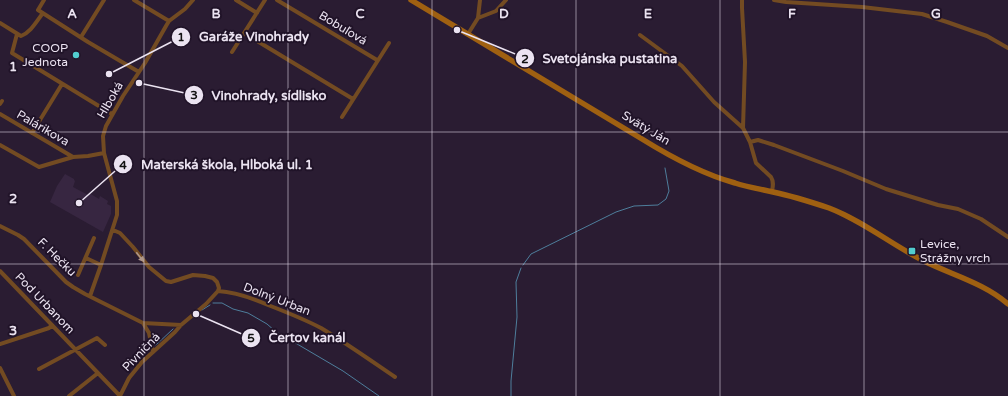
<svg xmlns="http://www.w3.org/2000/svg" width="1008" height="396" font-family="'Varela Round',sans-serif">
<rect width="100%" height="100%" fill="#2a1c32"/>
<!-- built -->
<path fill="#372641" d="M65,174L74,179V180L75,181L73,187L88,195L89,193L99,199L100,196L108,201L107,204L111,206V214L103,232L50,202L57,186Z"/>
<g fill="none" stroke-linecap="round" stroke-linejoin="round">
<!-- stream -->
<path stroke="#4e7e9c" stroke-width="1" d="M523,265L531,254L616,212L634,206L658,205L666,199L669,191L665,168
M213,303H222L233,309L248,313L267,324L275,331L343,371L379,396
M202,310L210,305
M156,345L173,329
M511,396V381L517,317L516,282L521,268"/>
<!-- minor -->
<path stroke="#734b22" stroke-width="4" d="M44,0L38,10L88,42L139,72
M134,0L169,21
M236,0L257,13
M277,0L377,60
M742,0V8L745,62L743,128
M774,0L786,2L862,7L922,14L947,22L987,36L1008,48
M478,18L480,0
M0,23L21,36C31,32 36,22 43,13
M244,33L353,99
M17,34L12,53L112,114
M468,34L478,18L496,11L506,0
M640,35L682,66L714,102L743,128L750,142L756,163L771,177C774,182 773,186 772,191
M81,37L104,0
M232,52L265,0
M0,104L2,101
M0,114L73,157L88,156L104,153
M342,117L389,43
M32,133L62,84
M750,142L758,140L774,145L843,171L886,189L938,205L958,209L981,219L1008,237
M0,145L39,167L73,157
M0,226L18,235L24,239L66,282L73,287L85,294L143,323L181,325
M113,230L120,233L133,247L149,267L166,281L171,282L193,275L205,276L213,278L217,282L219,288L218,291
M86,258L101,265
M0,271L120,396
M78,275L94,238
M218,291C235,292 252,298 268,305C286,312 304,319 321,328C346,343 370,360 395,377
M90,296L101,265L117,215V201L104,153L103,136L106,126L123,96L145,63L166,26L169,21L185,9L193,0
M143,323L149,333L153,352
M0,344L49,328L52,325
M0,368L14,396
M39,369L97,338L105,345
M69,396L98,373
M120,396L129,378L142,362L175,332L181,325L206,304L218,291"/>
<!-- secondary -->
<path stroke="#9f6011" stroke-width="5.5" d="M411,0L642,139C671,157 702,174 735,183C747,187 760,189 773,192C792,196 811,202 829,208C863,221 892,245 924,261C952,275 984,283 1008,304"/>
</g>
<!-- one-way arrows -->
<defs><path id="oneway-solid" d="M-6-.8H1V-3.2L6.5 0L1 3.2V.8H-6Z"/></defs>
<use fill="#af978a" href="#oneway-solid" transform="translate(140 257) rotate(52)"/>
<!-- grid -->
<path fill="none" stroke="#ebe3f1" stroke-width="1" stroke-opacity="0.55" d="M144,0V396M288,0V396M432,0V396M576,0V396M720,0V396M864,0V396M0,132H1008M0,264H1008"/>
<!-- markers -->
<g fill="#52cdcf" stroke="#201328" stroke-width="1.5">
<circle cx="76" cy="55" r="4"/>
<rect x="908" y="247" width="8" height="8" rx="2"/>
</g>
<g text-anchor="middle" stroke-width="4" stroke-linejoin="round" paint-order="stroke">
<!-- street labels -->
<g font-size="12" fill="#ebe3f1" stroke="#201328">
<text transform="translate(343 28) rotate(31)" y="4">Bobuľová</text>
<text transform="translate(110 100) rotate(-60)" y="4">Hlboká</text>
<text transform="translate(43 128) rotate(30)" y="4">Palárikova</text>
<text transform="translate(646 128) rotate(31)" y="4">Svätý Ján</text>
<text transform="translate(57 257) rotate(45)" y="4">F. Hečku</text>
<text transform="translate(277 299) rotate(21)" y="4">Dolný Urban</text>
<text transform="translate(45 303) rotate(46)" y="4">Pod Urbanom</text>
<text transform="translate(141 352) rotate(-46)" y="4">Pivničná</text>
</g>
<!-- poi labels -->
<g font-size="12" fill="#ebe3f1" stroke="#201328" text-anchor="end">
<text x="68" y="52">COOP<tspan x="68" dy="14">Jednota</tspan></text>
<text x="920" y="248" text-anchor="start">Levice,<tspan x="920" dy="14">Strážny vrch</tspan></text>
</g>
</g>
<g font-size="13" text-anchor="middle" font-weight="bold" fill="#ebe3f1" stroke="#201328" stroke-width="4" stroke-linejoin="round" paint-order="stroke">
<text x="72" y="18">A</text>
<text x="216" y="18">B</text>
<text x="360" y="18">C</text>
<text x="504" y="18">D</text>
<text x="648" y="18">E</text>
<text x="792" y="18">F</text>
<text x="936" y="18">G</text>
<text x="13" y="71">1</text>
<text x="13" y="203">2</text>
<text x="13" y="335">3</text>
</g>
<!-- callouts -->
<path fill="none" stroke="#ebe3f1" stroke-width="1.5" d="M109 74L181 37M457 30L525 58M139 83L194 95M79 203L123 164M196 314L251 338"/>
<g fill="#ebe3f1" stroke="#201328" stroke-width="1.5">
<circle cx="109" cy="74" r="4"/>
<circle cx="457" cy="30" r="4"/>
<circle cx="139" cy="83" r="4"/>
<circle cx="79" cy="203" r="4"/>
<circle cx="196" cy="314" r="4"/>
<circle cx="181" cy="37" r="10"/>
<circle cx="525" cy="58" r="10"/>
<circle cx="194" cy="95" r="10"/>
<circle cx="123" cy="164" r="10"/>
<circle cx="251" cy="338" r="10"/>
</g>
<g font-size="12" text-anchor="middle" font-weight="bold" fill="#111">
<text x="181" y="41">1</text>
<text x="525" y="63">2</text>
<text x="194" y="99">3</text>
<text x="123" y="169">4</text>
<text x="251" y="342">5</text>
</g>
<g font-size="13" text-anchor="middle" font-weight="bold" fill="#ebe3f1" stroke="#201328" stroke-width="4" stroke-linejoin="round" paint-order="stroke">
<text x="254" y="41">Garáže Vinohrady</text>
<text x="610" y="63">Svetojánska pustatina</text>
<text x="269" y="100">Vinohrady, sídlisko</text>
<text x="227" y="169">Materská škola, Hlboká ul. 1</text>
<text x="307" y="342">Čertov kanál</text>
</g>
</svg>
